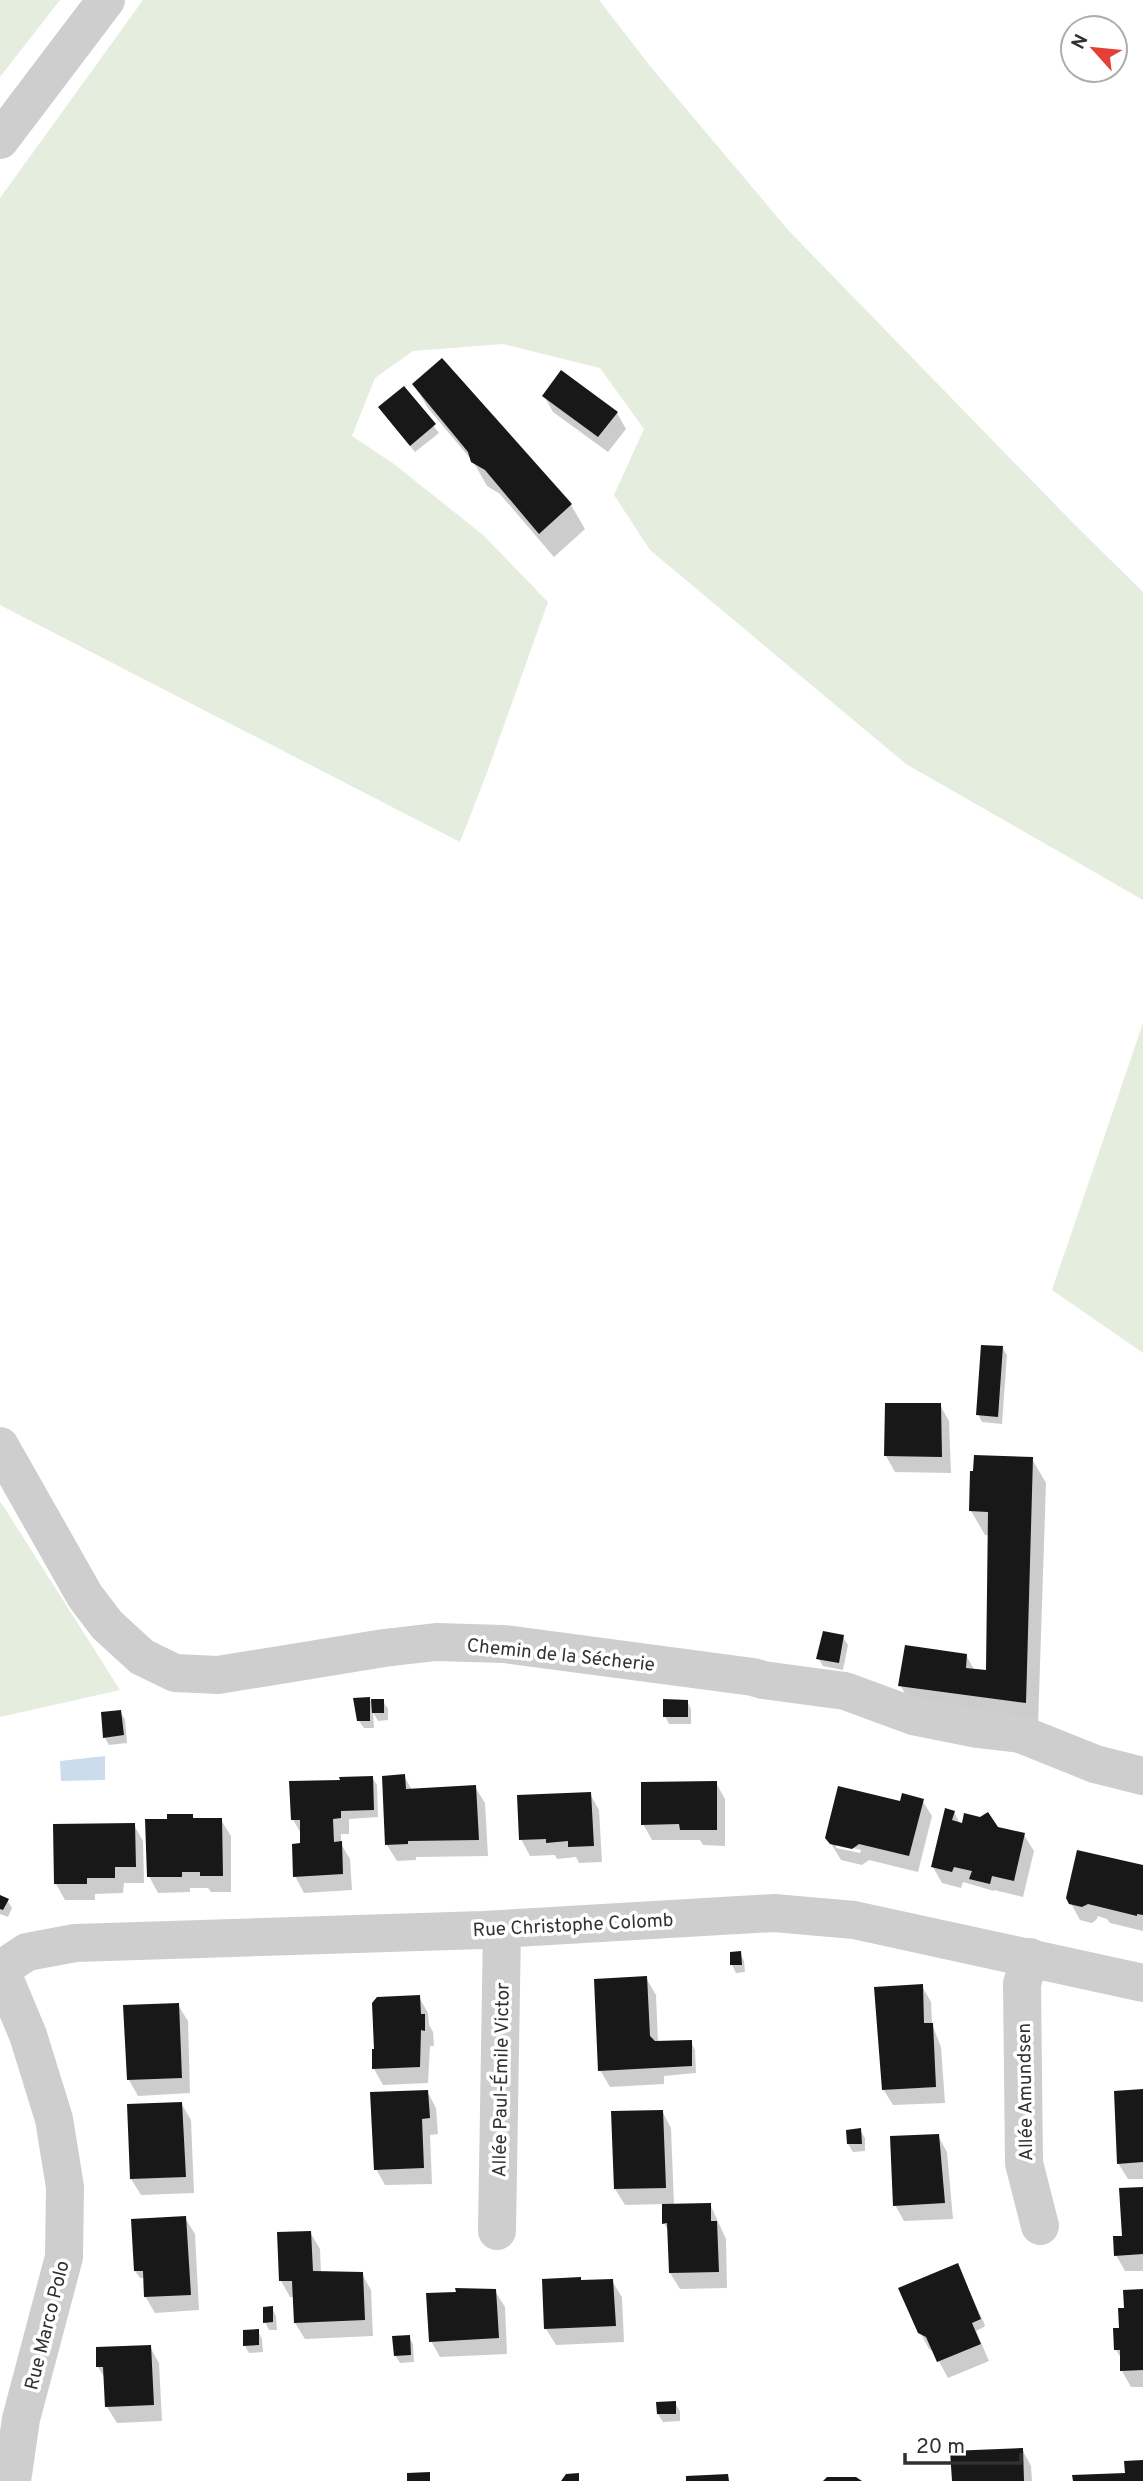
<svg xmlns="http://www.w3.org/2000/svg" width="1143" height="2481" font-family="Overpass,sans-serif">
<rect width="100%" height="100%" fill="#fff"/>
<!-- green -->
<path fill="#e5eddf" d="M0,0H60L0,77Z
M143,0H599L650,66L789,231L1075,525L1143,592V900L906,764L650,550L614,495L644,429L600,368L503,344L413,351L375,378L352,436L394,464L483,535L548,602L488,770L460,842L0,605V198Z
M1143,1023V1353L1052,1290Z
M0,1502L2,1504L120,1690L0,1717Z"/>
<!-- water -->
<path fill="#ccdced" d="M105,1756V1780L61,1781L60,1761Z"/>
<!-- shadow -->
<path fill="#0003" fill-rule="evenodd" d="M414,384L571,505L585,529L554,557L500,494L487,486L474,463L428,408Z
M404,389L439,433L415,452L385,415Z
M544,396L617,413L626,429L608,452L553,412Z
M1002,1347L1007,1355L1002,1424L982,1422L978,1414Z
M940,1405L949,1421L951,1473L895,1472L886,1456Z
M1032,1459L1046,1483L1038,1726L914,1709L900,1685L966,1655L975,1671L988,1672L989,1535H985L971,1511Z
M843,1637L848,1645L843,1670L823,1666L818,1658Z
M369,1698L370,1701H383L388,1709V1720L378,1721L373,1712L374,1728H364L359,1721Z
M687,1701L691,1709V1724H669L665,1716Z
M120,1712L125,1719L127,1743L109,1745L105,1738Z
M404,1776L412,1790L475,1787L485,1803L488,1856L416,1857V1860L397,1861L387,1845Z
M372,1777L377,1785L378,1817L349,1819V1834H341V1844L350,1859L352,1890L304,1893L295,1876L302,1845V1835L293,1820L341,1781Z
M716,1783L725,1799V1846L703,1845L700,1840H652L643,1824Z
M590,1794L599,1810L602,1862L579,1863L576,1857L557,1859L555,1855L530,1856L521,1839Z
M922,1800L932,1816L918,1872L869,1860L862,1865L841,1860L827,1837L901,1803ZM836,1844L861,1850L860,1853L836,1848Z
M954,1812L962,1827L996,1829L1024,1835L1034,1851L1023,1897L994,1890V1891L963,1882L961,1888L942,1883L933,1867Z
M192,1816L195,1820H221L231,1836V1892H211L208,1888H190V1892L158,1893L149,1876L168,1820Z
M134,1825L143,1841L144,1883H124L123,1893L95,1894V1900H65L56,1884Z
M1143,1867V1931L1110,1923L1107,1919L1098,1916L1096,1920L1092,1923L1080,1920L1068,1898Z
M0,1897L7,1900L12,1908L8,1917L0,1914Z
M740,1953L744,1961L745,1972L736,1973L732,1965Z
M646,1978L656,1995L658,2043L691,2042L695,2050L696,2073L664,2076V2084L610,2087L600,2070Z
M922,1986L931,2002L932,2024L941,2047L945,2103L893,2105L883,2089Z
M419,1997L428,2013L429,2025L433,2032L434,2046H430L428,2083L383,2085L374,2069Z
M178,2005L188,2021L190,2093L138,2096L129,2080Z
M427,2091L436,2108L438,2134L430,2135L432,2184L385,2185L376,2169Z
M1143,2091V2179H1128L1118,2163Z
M181,2103L191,2120L194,2193L141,2195L131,2179Z
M662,2111L671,2128L674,2205L710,2204L726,2239L727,2288L680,2289L670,2273L669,2232L664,2223V2204L625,2205L615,2189Z
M860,2130L865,2138V2151L853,2152L848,2144Z
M938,2136L947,2152L953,2219L904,2221L895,2205Z
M1143,2188V2271H1125L1116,2255Z
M185,2218L195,2234L199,2310L155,2313L145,2296V2278H140L135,2271Z
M310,2232L320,2249L321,2273L362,2274L371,2290L373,2336L305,2339L295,2323L294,2297H290L281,2281Z
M957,2265L985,2325L984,2327L976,2331L989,2361L948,2378L934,2352L929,2349L920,2332Z
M544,2280L612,2281L622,2297L624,2342L556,2345L546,2329Z
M495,2291L505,2307L507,2354L440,2357L431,2341Z
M1143,2291V2387H1131L1122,2371L1121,2358L1116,2350L1125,2310Z
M272,2308L276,2316L277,2330H269L265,2322Z
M258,2331L262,2339L263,2352L249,2353L245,2346Z
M409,2337L413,2344L414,2362L400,2363L395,2355Z
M150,2347L159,2363L162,2421L117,2423L107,2407L106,2380L98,2367Z
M675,2403L680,2411V2421L663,2422L658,2414Z
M1022,2449L1031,2466L1032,2481H953Z"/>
<!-- building -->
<path fill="#181818" d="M442,358L572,504L539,534L485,470L471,462L468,452L412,384Z
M561,370L618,412L598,437L542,396Z
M404,386L436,424L410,446L378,407Z
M981,1345L1003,1346L998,1417L976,1415Z
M885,1403H941L942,1457L884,1456Z
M974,1455L1033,1457L1026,1703L898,1686L905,1645L967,1654L966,1668L986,1670L988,1512L969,1511L970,1471H973Z
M823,1631L844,1635L839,1663L816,1659Z
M370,1697V1721H357L353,1698Z
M371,1699H384V1713H372Z
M663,1699L688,1700V1717H663Z
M121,1710L124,1735L103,1738L101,1712Z
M405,1774L406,1789L476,1785L479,1840L408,1841V1844L385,1845L382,1776Z
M373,1776L374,1810L341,1811V1818L333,1819L334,1842L342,1841L343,1874L293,1877L292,1844L300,1843V1820H291L289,1781L340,1780L339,1777Z
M717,1781V1830H680L679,1824L641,1825V1782Z
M838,1786L900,1801L902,1793L924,1799L909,1856L859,1844L852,1849L830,1844L825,1838Z
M591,1792L594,1846L568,1847V1841L546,1843V1839L519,1840L517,1795Z
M945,1808L955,1811L952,1820L962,1823L964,1813L980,1817L988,1812L998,1827L1025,1833L1014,1881L992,1876L990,1884L969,1879L972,1871L954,1867L952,1872L931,1867Z
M167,1814H193V1818H222L223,1876H200V1872H182V1877H147L145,1819H167Z
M135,1823L136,1867H115V1878H87V1884H54L53,1824Z
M1077,1850L1143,1865V1915L1137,1914V1916L1088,1904L1082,1907L1069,1904L1066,1898Z
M0,1895L9,1899L3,1910L0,1909Z
M741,1951L742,1965H730V1952Z
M647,1976L650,2036L655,2041L692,2040V2066L598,2071L594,1979Z
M923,1984L924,2023H933L936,2087L882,2090L874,1987Z
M420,1995L421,2014H425V2031L421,2030L420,2067L372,2069V2049H374L372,2003L377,1997Z
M179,2003L182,2078L127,2080L123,2005Z
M1143,2089V2162L1117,2164L1114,2091Z
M428,2090L430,2118L422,2119L424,2168L374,2170L370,2092Z
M182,2102L186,2177L130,2179L127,2104Z
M663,2110L666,2188L614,2189L611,2111Z
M861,2128L862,2144H847L846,2130Z
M939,2134L945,2203L893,2206L890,2136Z
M1143,2187V2254L1114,2256L1113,2236H1122L1119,2188Z
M711,2203V2221H717L719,2272L669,2273L667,2223L662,2224V2204Z
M186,2216L191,2295L144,2297L143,2271H134L131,2219Z
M311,2231L313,2271L363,2272L365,2320L294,2323L292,2281H279L277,2232Z
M958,2263L981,2319L972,2323L981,2344L937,2362L926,2337L918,2333L898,2288Z
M581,2277V2280L613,2279L616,2326L544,2329L542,2279Z
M455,2288L496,2289L499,2338L429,2342L426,2293L456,2292Z
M1143,2289V2370L1120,2371V2350H1114L1113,2328H1119L1118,2308H1124L1123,2290Z
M273,2306V2322L263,2323V2307Z
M259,2329V2345L243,2346V2330Z
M410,2335L411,2355L394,2356L392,2336Z
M151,2345L154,2405L105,2407L103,2367H96V2347Z
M676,2401V2414H657L656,2402Z
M1023,2448L1024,2481H952L950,2451Z
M1143,2460V2481H1073L1072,2475L1125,2473L1124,2461Z
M430,2472V2481H407V2473Z
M579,2473V2481H561L566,2474Z
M728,2474L729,2481H686V2476Z
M827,2477H856L862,2481H823Z"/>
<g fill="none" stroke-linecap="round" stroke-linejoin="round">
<!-- minor -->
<path stroke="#cecece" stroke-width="38" d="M0,140L106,0
M0,1446L85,1596L107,1625L142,1657L175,1673L218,1675L384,1648L436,1642L504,1644L753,1677L763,1680L845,1691L913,1716L978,1729L1020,1734L1095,1764L1143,1776
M1030,1957L1022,1984L1024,2163L1040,2226
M0,1968L28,2035L54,2119L65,2187L64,2257L21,2419L12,2481
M1,1969L27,1952L75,1943L483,1930L774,1913L854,1920L1143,1983
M497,2231L502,1929"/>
</g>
<g text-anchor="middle" stroke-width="7" stroke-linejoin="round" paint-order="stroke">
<!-- street labels -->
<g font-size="19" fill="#313131" stroke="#fff">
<text transform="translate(561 1654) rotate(6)" y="7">Chemin de la Sécherie</text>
<text transform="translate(573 1924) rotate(-3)" y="7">Rue Christophe Colomb</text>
<text transform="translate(500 2080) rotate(-89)" y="7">Allée Paul-Émile Victor</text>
<text transform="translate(1024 2092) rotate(-91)" y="7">Allée Amundsen</text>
<text transform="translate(46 2325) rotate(-76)" y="7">Rue Marco Polo</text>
</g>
</g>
<!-- north arrow -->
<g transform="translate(1094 49) rotate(297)"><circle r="33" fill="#ffffff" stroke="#adadad" stroke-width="2"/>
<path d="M0-5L12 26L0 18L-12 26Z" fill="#e44037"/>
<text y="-10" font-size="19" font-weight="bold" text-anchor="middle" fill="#313131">N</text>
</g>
<!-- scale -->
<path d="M905 2453v10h116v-10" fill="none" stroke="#313131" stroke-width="3.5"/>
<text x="916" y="2453" font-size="21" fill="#313131" stroke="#ffffff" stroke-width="5" paint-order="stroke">20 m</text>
</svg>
